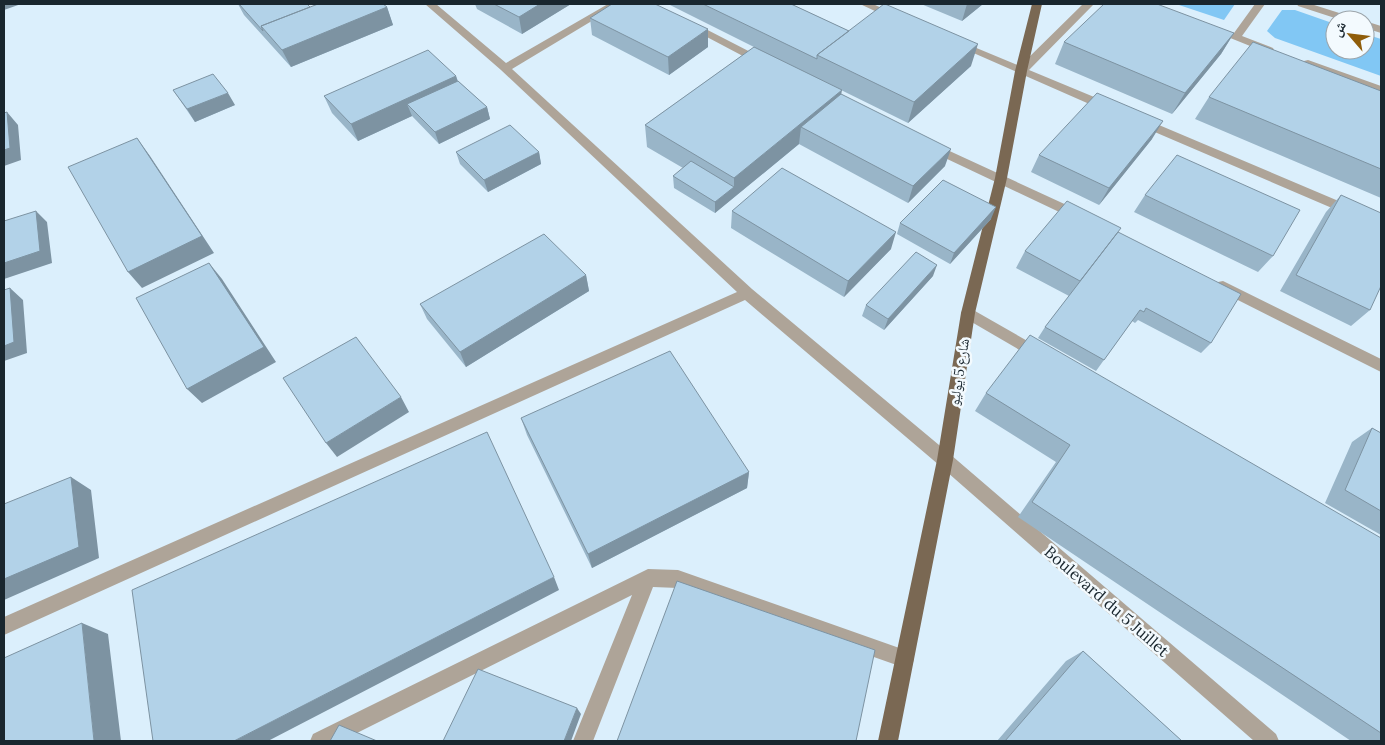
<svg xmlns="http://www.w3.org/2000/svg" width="1385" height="745" font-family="Lora,'Noto Naskh Arabic',serif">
<rect width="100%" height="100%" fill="#dbeffc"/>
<!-- green -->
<path fill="#81c7f4" d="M1176,4H1235L1224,20Z
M1282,10H1295L1335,24V50H1365V34L1381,39V76L1275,38L1267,31Z"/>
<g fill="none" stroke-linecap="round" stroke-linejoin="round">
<!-- minor -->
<path fill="#aea498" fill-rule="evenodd" d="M425,4H436L506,63L608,4H620L512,69L752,289L951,455L1276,734L1279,741H1254L939,465L745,300L4,635V617L737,292L501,70Z
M860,4H873L901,17L896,20L892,19Z
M1083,4H1094L1029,70L1111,104L1113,107L1111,110H1103L953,44L958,41L962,42L1020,66Z
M1255,4H1265L1242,36L1273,48L1274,50L1273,52H1265L1208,29L1213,26L1234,33Z
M1297,4H1311L1355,18L1356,20H1341L1298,6Z
M1365,21L1381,26V33L1365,28Z
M692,22L766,60L767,62L766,64H758L688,27L687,25Z
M1308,60L1381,86V93L1304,65L1303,63L1304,61Z
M1140,117L1381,219V229L1136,124L1134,121L1136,118Z
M930,142L1084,213L1085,216L1084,219H1074L926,149L924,146L926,143Z
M1223,281L1381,359V372L1218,290L1216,286L1218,282Z
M968,307L1045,351L1047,355L1045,359L1040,361L1035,359L963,317L961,313L963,309Z
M648,569L678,570L905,650L912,652L914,659L912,666L905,668L678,588L653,587L593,741H573L632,595L341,741H310L313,734Z"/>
<!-- major -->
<path fill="#7a6853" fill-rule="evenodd" d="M1032,4H1042L1027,71L1007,178L975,313L953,460L898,741H878L937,460L961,313L995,178L1015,71Z"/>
</g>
<!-- wall -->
<path fill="#99b5c8" d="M238,4L310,7H387L393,25L291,67L244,15Z
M475,4H571L522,34L477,9Z
M668,4H791L849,31L971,66L908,123L841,90V94L945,166L908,203L799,144L715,213L674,188L673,176L683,168L647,147L645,125L754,47Z
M921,4H983L962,21Z
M590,18L708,47L669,75L592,35Z
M1234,33L1221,54L1172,114L1055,64L1064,42Z
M456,76L458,81L487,107L490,119L439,144L412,116L358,141L332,113L324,96Z
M173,90L235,105L195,122Z
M1381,91V198L1195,119L1209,97Z
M1152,139L1099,205L1031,172L1039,155Z
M456,152H539L541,164L488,192L460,164Z
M1145,195L1273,256L1258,272L1134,212Z
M1341,195L1370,310L1351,326L1280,291L1326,212Z
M732,211L891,249L844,297L731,228Z
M991,219L950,264L897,234L900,223Z
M1118,232L1211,343L1201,353L1138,320L1135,323L1132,321L1096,371L1038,338L1045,327L1069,296L1016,268L1025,251Z
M586,275L589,291L466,367L427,319L420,304Z
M933,276L884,330L862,316L866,305Z
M986,393L1381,538V741H1351L1018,517L1056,462L975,411Z
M521,418L749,472L747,488L592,568L527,435Z
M1372,428L1381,433V535L1325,503L1352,442Z
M1083,651L1182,741H997L1066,661Z"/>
<!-- shaded-wall -->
<path fill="#7d93a2" d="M4,4H21L4,10Z
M540,4H571L522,34L519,17Z
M967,4H983L962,21Z
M387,7L393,25L291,67L282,50Z
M708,29V47L669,75L668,57Z
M1234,33L1221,54L1172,114L1185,93Z
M978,44L971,66L908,123L914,102Z
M456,76L461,93L407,104L412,116L358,141L351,124Z
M842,90L838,111L801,127L799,144L715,213V202L734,187V178Z
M228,93L235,105L195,122L187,109Z
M487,107L490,119L439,144L435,132Z
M7,112L18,125L21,160L4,166V150Z
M1163,121L1152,139L1099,205L1109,188Z
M137,138L150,156L214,253L142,288L128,272Z
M951,149L945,166L908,203L913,186Z
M539,152L541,164L488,192L484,180Z
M996,207L991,219L950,264L954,253Z
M36,211L47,222L52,263L4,279V263Z
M896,232L891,249L844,297L848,281Z
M209,263L222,279L276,362L202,403L187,389Z
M937,265L933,276L884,330L888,319Z
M586,275L589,291L466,367L460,352Z
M10,288L23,300L27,353L4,361V346Z
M401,397L409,412L337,457L326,443Z
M749,472L747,488L592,568L588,554Z
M71,477L91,490L99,558L4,600V579Z
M554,577L559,590L268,741H234Z
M82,623L108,634L121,741H94Z
M577,708L581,714L571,741H564Z"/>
<!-- building -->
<path fill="#b2d2e8" stroke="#7d93a2" d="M239,4H307L310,7L261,26L263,31Z
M318,4H383L387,7L282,50L261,26Z
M494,4H540L519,17Z
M612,4H655L708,29L668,57L590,18Z
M703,4H791L849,31L817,55V59Z
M884,4H885L978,44L914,102L817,55Z
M1104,4H1157L1234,33L1185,93L1064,42Z
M1253,42L1381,91V169L1209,97Z
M754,47L842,90L734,178L645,125Z
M428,50L456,76L351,124L324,96Z
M213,74L228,93L187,109L173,90Z
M458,81L487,107L435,132L407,104Z
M1097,93L1163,121L1109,188L1039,155Z
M841,94L951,149L913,186L801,127Z
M7,112L10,148L4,150V113Z
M510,125L539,152L484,180L456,152Z
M137,138L202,236L128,272L68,167Z
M1177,155L1300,210L1273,256L1145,195Z
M691,161L734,187L715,202L673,176Z
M782,168L896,232L848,281L732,211Z
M943,180L996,207L954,253L900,223Z
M1341,195L1381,213V286L1370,310L1296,275Z
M1067,201L1121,228L1080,281L1025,251Z
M36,211L40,251L4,263V221Z
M1118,232L1241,294L1211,343L1146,308L1144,312L1140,310L1104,360L1045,327Z
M544,234L586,275L460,352L420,304Z
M916,252L937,265L888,319L866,305Z
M209,263L264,347L187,389L136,298Z
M10,288L14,342L4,346V290Z
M1030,335L1381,538V733L1032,502L1070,445L986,393Z
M356,337L401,397L326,443L283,378Z
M670,351L749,472L588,554L521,418Z
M1372,428L1381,433V511L1345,490Z
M487,432L554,577L234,741H153L132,590Z
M71,477L79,547L4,579V504Z
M677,581L875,650L856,741H617Z
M82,623L94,741H4V658Z
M1083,651L1182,741H1005Z
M478,669L577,708L564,741H443Z
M339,725L377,741H330Z"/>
<g text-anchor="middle" stroke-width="5" stroke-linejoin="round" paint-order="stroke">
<!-- street labels -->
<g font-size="14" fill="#19262e" stroke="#f3fafe">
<text transform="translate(959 372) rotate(-81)" y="5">شارع 5 يوليو</text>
</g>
<!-- near-street labels -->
<g font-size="16" fill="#19262e" stroke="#f3fafe">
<text transform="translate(1107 601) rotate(41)" y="6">Boulevard du 5 Juillet</text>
</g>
</g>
<!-- border -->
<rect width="1385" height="745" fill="none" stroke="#19262e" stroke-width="10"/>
<!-- north arrow -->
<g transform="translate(1350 35) rotate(298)"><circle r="24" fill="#f3fafe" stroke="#9ca5ab"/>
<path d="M0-4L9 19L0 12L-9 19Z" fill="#8f5d0a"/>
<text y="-8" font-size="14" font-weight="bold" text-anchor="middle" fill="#19262e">ش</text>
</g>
</svg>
